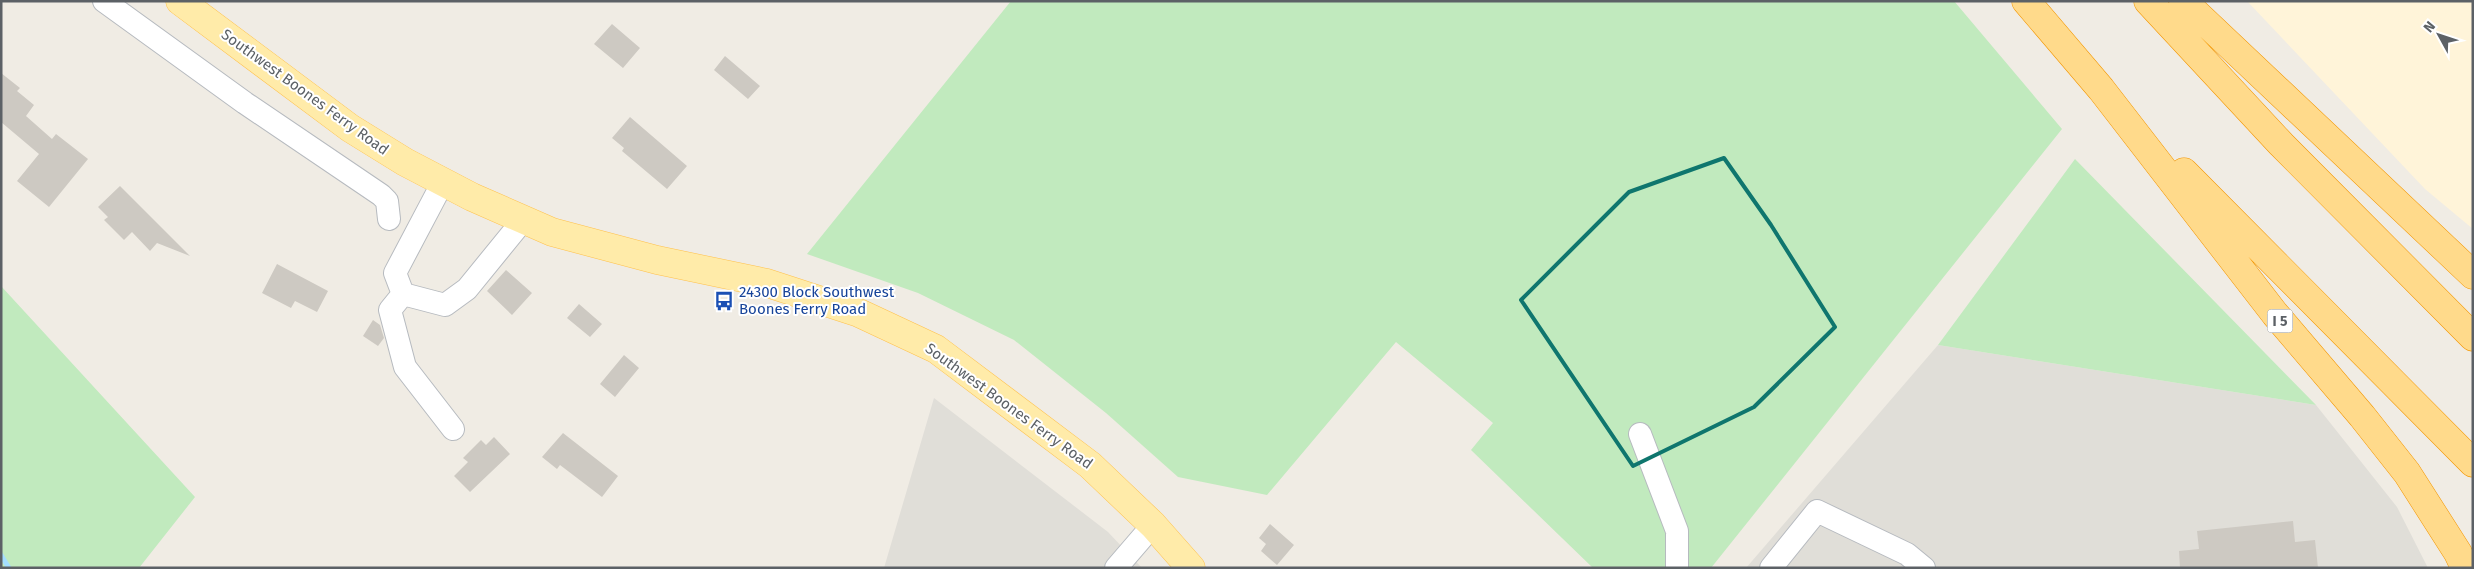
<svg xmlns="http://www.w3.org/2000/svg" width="2474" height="569" font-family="'Fira Sans',sans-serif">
<rect width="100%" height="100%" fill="#f0ece4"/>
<!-- commercial -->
<path fill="#fff4d9" d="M2247,1H2473V229L2425,189Z"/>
<!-- industrial -->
<path fill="#e0ded8" d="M1938,345L2316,405L2397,507L2428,568H1746Z
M934,398L1108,532L1142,568H884Z"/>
<!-- green -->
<path fill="#c1eabe" d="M1011,1H1954L2062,129L1711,568H1593L1471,450L1493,423L1396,342L1267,495L1178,477L1106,413L1014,340L918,293L807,254Z
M2075,159L2316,405L1938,345Z
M1,286L195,497L139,568H1Z"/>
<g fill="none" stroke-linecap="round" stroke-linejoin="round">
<!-- stream -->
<path stroke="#a4deff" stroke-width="5" d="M1,555L9,568"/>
</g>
<!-- building -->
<path fill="#cdc9c2" d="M612,24L640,48L623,68L594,44Z
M725,56L760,86L748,99L714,70Z
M1,73L20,88L17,91L34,105L26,116L52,139L56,134L88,159L49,207L17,181L39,154L1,122Z
M630,117L687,166L667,189L622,151L624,148L612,138Z
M120,186L190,256L157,243L150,251L132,232L124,240L104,220L108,217L98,207Z
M277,264L328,291L317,312L295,301L291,308L262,293Z
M506,270L532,293L512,315L487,291Z
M579,304L602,324L590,337L567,318Z
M373,320L380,325L384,338L378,346L363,336Z
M624,355L639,368L615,397L600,384Z
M563,433L618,476L602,497L560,465L557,469L542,457Z
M494,437L510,454L470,492L454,476L468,462L463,458L481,440L486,445Z
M2293,521L2295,542L2315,540L2318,568H2180L2179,551L2199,549L2197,531Z
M1270,524L1294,545L1277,565L1261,551L1266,544L1259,538Z"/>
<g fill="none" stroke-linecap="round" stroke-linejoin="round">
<defs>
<path id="minor" d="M104,1L245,103L381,195L387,201L389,219
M443,182L395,273L403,294L445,305L467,289L524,219
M403,294L390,310L405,367L453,429
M1640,434L1677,531V568
M1116,568L1153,525
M1771,568L1817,511L1907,554L1924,568"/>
<path id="major" d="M180,1L350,128L405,162L472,197L552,232L657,260L767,283L859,313L936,349L1090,465L1153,525L1191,568"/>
<path id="highway" d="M2026,1L2101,89L2275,314L2362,416L2407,473L2458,553L2465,568
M2148,1L2281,144L2473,337
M2183,1L2473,275
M2184,172L2473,463"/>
</defs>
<!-- minor casing -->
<use href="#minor" stroke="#b6babf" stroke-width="24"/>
<!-- major casing -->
<use href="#major" stroke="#ffc14d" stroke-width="29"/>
<!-- highway casing -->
<use href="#highway" stroke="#f39600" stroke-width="29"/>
<!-- minor -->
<use href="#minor" stroke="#fff" stroke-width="22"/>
<!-- major -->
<use href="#major" stroke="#ffeba9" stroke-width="28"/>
<!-- highway -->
<use href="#highway" stroke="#ffda8b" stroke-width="28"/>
</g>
<!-- marked area -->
<path fill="none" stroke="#0f766e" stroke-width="4" stroke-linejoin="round" d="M1724,158L1771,225L1835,327L1754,407L1633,466L1521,300L1629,192Z"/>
<!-- icons -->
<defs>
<symbol id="bus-bare" viewBox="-9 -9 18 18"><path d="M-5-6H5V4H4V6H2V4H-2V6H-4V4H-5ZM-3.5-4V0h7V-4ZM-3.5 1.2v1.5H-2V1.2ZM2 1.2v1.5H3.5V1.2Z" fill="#1a4fb4" stroke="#fff" stroke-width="2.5" paint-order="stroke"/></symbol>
</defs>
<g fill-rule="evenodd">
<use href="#bus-bare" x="710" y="287" width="28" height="28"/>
</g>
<g text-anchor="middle" stroke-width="4" stroke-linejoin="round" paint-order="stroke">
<!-- shield labels -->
<rect fill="#fff" stroke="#8d9094" stroke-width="1" x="2267.5" y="309.5" width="25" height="23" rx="4"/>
<g font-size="14" font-weight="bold" fill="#5c6166">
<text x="2280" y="326">I 5</text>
</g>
<!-- street labels -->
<g font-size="15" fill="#5c6166" stroke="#fff">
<text transform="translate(305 92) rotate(36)" y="5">Southwest Boones Ferry Road</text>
<text transform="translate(1009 406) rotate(36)" y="5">Southwest Boones Ferry Road</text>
</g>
<!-- transit labels -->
<g font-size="15" fill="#164399" stroke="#fff" text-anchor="start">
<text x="739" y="297">24300 Block Southwest<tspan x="739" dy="17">Boones Ferry Road</tspan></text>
</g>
</g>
<!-- border -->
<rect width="2474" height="569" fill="none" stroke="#5c6166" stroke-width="5"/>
<!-- north arrow -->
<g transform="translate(2439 35) rotate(310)" stroke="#ffffff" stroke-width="4" paint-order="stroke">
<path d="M0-4L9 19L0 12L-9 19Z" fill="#5c6166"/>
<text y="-8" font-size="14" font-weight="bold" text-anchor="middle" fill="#5c6166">N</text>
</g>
</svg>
